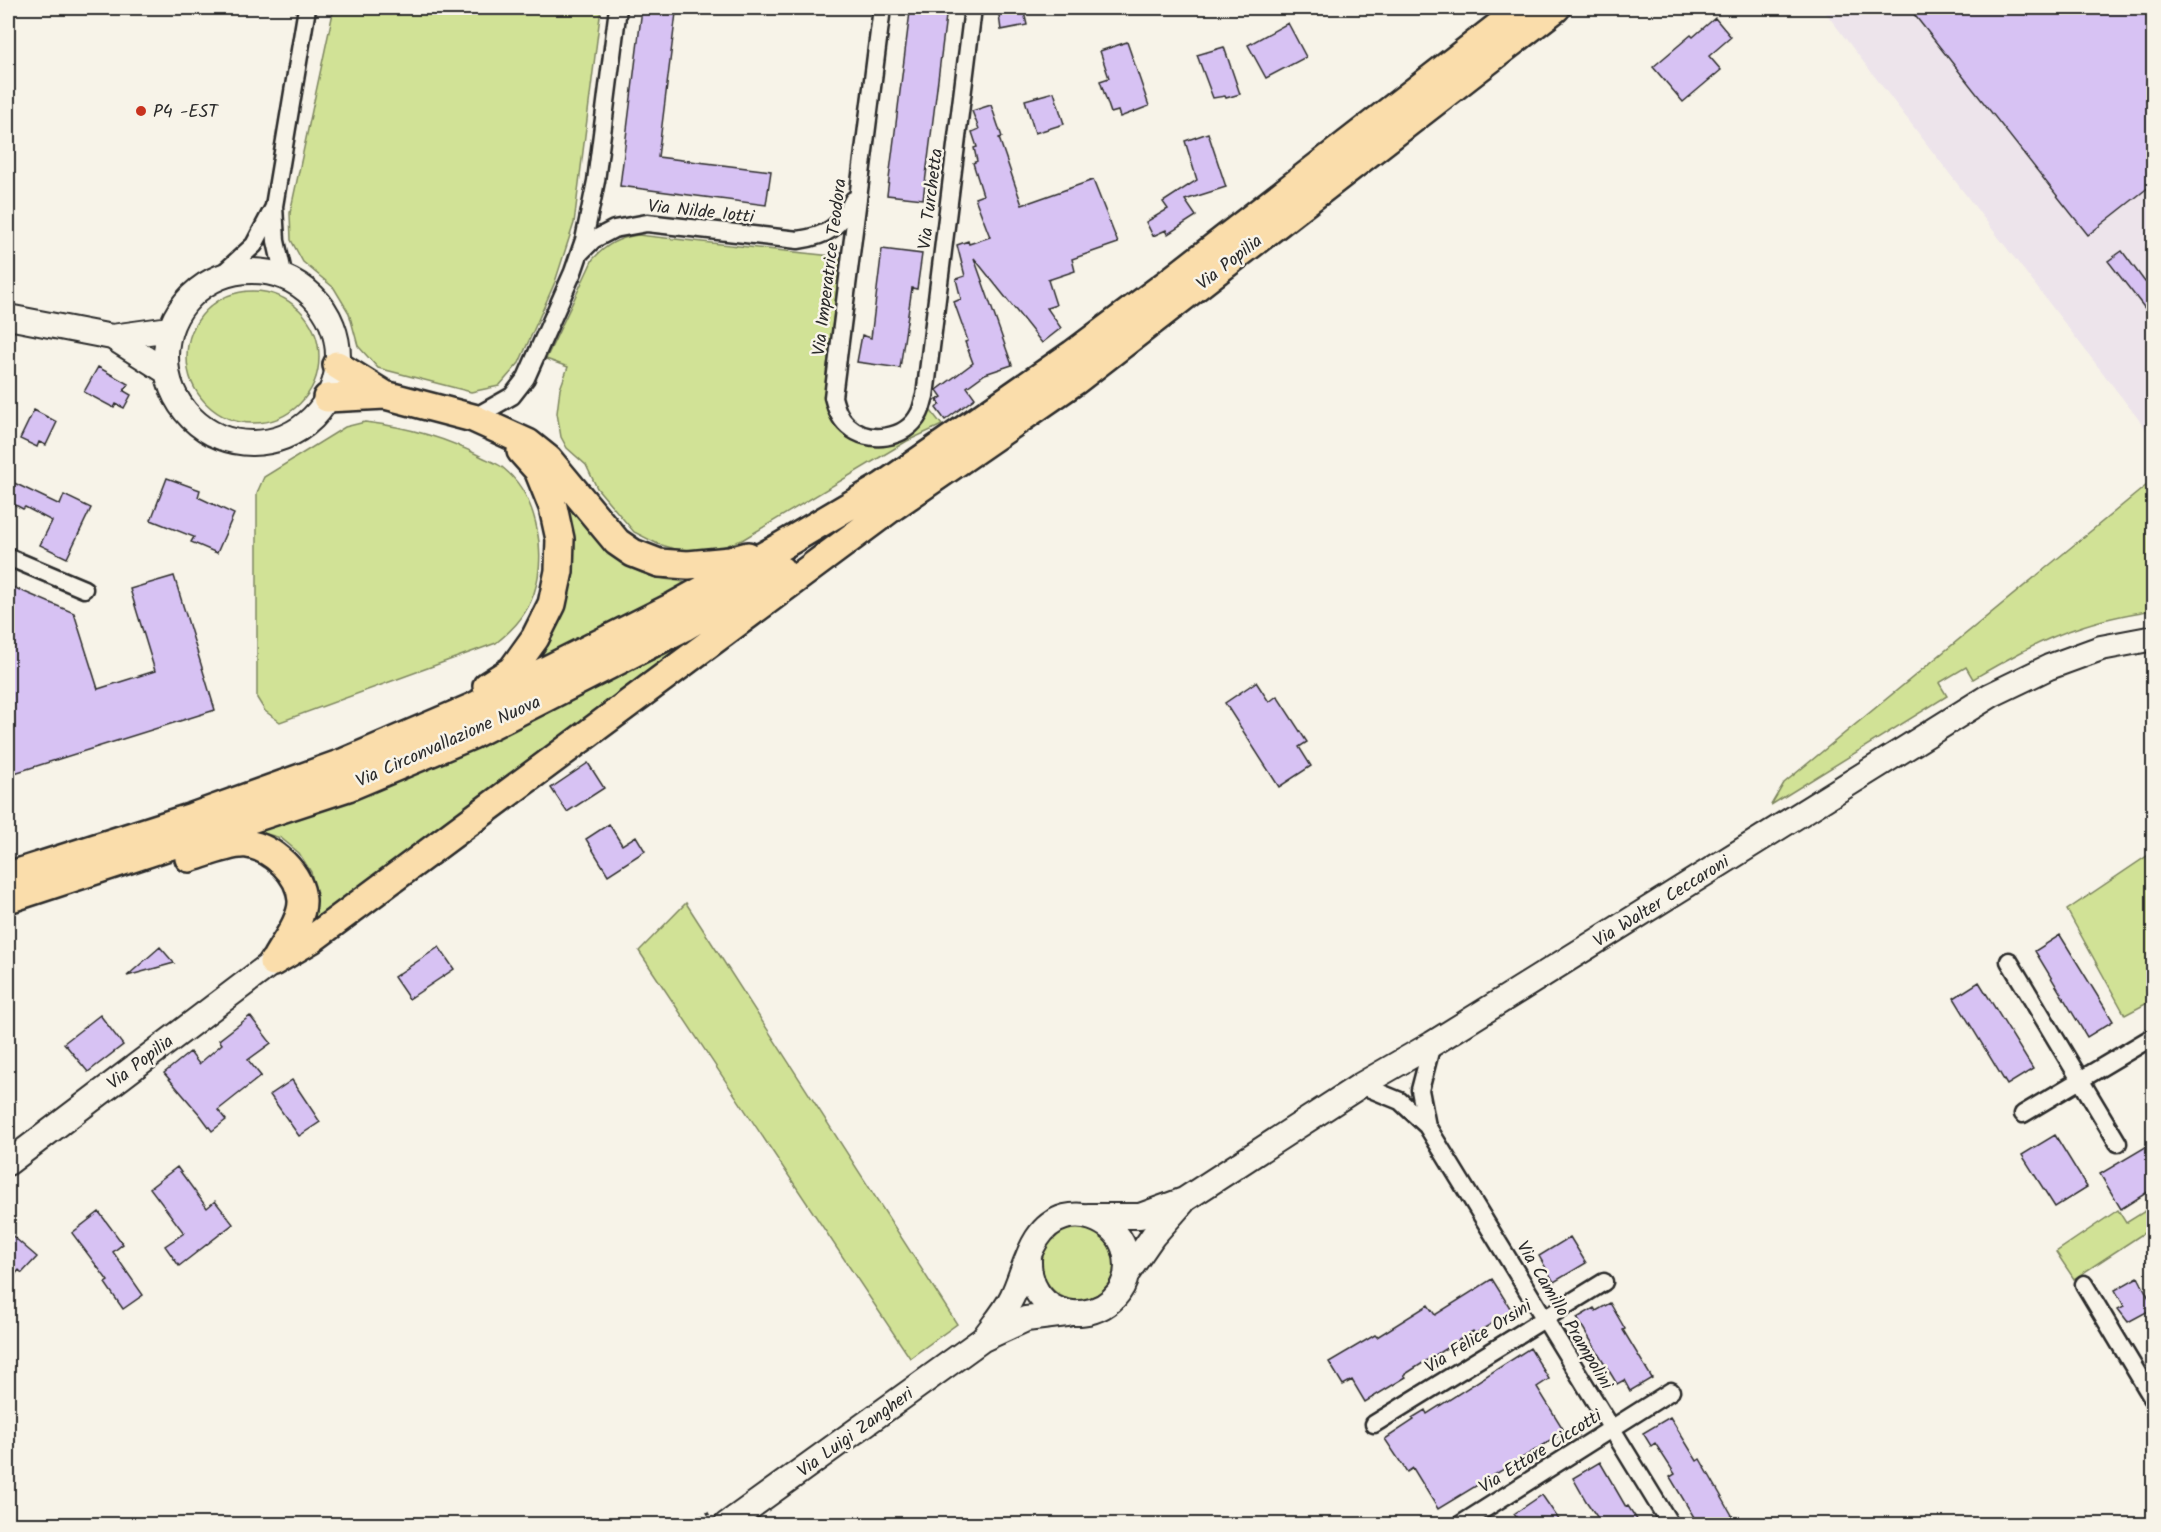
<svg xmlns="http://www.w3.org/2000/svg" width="2161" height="1532" font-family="Kalam,sans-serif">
<rect width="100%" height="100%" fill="#f7f3e8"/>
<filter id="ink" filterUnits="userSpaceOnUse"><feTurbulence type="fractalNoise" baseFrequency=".0167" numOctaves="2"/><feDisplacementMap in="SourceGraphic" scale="12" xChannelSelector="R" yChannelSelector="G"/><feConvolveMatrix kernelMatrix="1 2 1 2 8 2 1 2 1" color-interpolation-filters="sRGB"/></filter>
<g filter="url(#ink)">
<!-- built -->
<path fill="#ede4eb" d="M1822,8H2153V438Z"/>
<!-- green -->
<path fill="#d1e296" stroke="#7e8660" stroke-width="1.5" d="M334,8H601L574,223L555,282L519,363L499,386L471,392L378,368L358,346L349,313L334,288L303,262L291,240L290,213Z
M638,235L841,257C837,287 833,317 830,348C828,361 824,376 826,389C829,414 848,444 876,445C904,446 917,432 931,411L942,425L907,441L742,540L714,550L689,553L658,544L634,532L597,488L586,465L567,448L561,437L557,413L560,389L568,367L546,359L593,259C606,245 618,238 638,235Z
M187 357a66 66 0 1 1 132 0a66 66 0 1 1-132 0Z
M365,422C407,427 445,437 482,457C488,460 496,463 502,467C539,496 549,560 531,601C523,619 511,631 496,643L280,722L265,711L257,698V493L264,477L345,427Z
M2153,480V610C2128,614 2102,619 2077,628C2040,640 2006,660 1973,679L1966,667L1939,683L1947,696L1771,805L1784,783Z
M560,493C585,524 611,565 651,576C662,579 673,580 684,582L685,585L537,661L534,657L564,609L571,581L573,554L571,528Z
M672,651L675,655L312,927L316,898L311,872L299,853L281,838L259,832V828L473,744Z
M2153,852V1000L2125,1015L2067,910Z
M686,903L957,1324L910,1358L639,951Z
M2153,1206V1227L2074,1279L2056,1252L2118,1210L2126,1223Z
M1042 1264a36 36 0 1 1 72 0a36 36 0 1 1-72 0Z"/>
<!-- building -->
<path fill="#d7c2f3" stroke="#2b2b2b" stroke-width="1.5" d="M998,8H1023L1027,25L1001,30Z
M1909,8H2154V183L2088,235Z
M642,9L676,13L658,157L771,171L766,205L620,186Z
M910,12L946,16L923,199L887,195Z
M1715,18L1731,37L1709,56L1721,70L1683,102L1653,67L1691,35L1693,37Z
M1288,23L1306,57L1266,78L1248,45Z
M1127,42L1149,106L1120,117L1118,111L1111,113L1100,81L1109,78L1100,51Z
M1224,47L1240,94L1226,98L1225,96L1213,98L1197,55Z
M1054,92L1064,124L1035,133L1025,100Z
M991,105L1002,137L999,138L1022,205L1093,180L1118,243L1072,259L1075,271L1048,280L1056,305L1047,308L1061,328L1042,343L974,258L1012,365L985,374L967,387L975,398L945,420L936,408L940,404L937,400L942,397L937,390L973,363L965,342L968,341L954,302L961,299L956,279L965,276L957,245L968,241L969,244L990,237L975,198L983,195L973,163L977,161L974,148L977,147L972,132L979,129L972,111Z
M1208,133L1226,187L1185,200L1196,216L1168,234L1166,230L1153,236L1146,222L1168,209L1163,202L1197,180L1185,141Z
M882,249L922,254L917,289L912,288L900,368L857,362L862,335L871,338Z
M2122,251L2145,282L2154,276V320L2108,261Z
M98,367L128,384L124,391L131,395L124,408L116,404L114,408L84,392Z
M34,410L57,422L46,445L39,442L37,447L20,439Z
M167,478L200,490L198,497L234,514L217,553L191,542L194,537L151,520Z
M8,480L60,505L64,495L91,508L67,558L40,545L52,521L25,507L23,509L8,501Z
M174,576L215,710L8,775V585L74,613L98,689L155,671L130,589Z
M1256,682L1269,702L1277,696L1307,742L1299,747L1311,766L1279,787L1225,703Z
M588,763L604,788L567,812L551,788Z
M609,824L622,845L636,836L645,851L608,875L586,839Z
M2060,935L2113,1021L2087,1037L2035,951Z
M160,947L174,963L127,976Z
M439,947L454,969L409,999L394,977Z
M1979,982L2033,1069L2007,1085L1954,998Z
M100,1015L123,1045L88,1072L64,1043Z
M250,1016L271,1043L248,1060L261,1076L218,1110L226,1120L212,1131L201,1116L164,1073L190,1052L199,1064L222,1044L219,1040Z
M292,1080L320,1122L299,1136L270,1095Z
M2055,1135L2087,1187L2055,1207L2022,1155Z
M2154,1142V1188L2121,1209L2100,1174Z
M177,1167L207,1208L215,1201L233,1224L179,1266L165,1246L184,1233L150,1188Z
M99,1212L123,1244L113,1252L143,1295L123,1309L105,1283L108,1281L72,1233Z
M8,1232L37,1257L22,1273L19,1270L8,1283Z
M1570,1237L1586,1263L1554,1282L1539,1256Z
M2138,1277L2154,1308L2128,1322L2118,1309L2124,1306L2115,1290Z
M1492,1279L1512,1311L1475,1334L1473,1331L1404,1375L1406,1377L1365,1402L1352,1380L1343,1385L1329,1362L1375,1335L1377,1337L1428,1305L1435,1315Z
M1610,1303L1625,1329L1623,1330L1652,1378L1630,1391L1624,1380L1617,1384L1577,1318L1594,1308L1596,1311Z
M1530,1348L1549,1379L1537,1387L1565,1432L1438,1509L1413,1468L1407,1472L1385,1439L1414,1420L1412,1418L1425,1410L1427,1414Z
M1670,1417L1697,1461L1700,1459L1737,1524H1698L1670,1477L1675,1474L1655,1443L1651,1446L1643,1433Z
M1600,1462L1626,1507L1628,1506L1640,1524H1602L1586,1501L1573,1478Z
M1542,1495L1562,1524H1521L1514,1514Z"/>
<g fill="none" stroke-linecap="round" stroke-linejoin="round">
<defs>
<path id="street" d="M882,8L833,397C836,408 839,418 848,426C869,445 906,439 919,414C922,409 923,401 925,396L973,8
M580,253L593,240L614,229L647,223L798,240C827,236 841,227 853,200
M284,277L276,241L274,206L307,8
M218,278L254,245L274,207
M473,418L512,396L526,378L573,272L584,240L596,181L618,8
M8,557L84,589
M2009,961L2118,1143
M1361,1085L1400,1101L1427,1126L1670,1524
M2023,1114L2154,1036
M1427,1126L1420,1090L1432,1044
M2084,1284L2154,1401
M1374,1424L1604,1282
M1461,1524L1671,1391"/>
<path id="secondary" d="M166 357a86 86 0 1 1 172 0a86 86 0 1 1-172 0Z
M8,317L112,337L170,329
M112,337L167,372
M8,1163L273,962
M1088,1216H1140L1184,1200L1361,1085L1432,1044L1991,695L2049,667L2101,648L2154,638
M1126,1275L1153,1236L1183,1202
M983,1339C993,1325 1005,1312 1012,1297C1026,1269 1030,1227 1065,1217C1074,1215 1083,1215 1092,1218C1106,1223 1119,1233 1124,1248C1147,1322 1025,1344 1029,1255
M727,1524L983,1339L1026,1319L1067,1314"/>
<path id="primary" d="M337,365L385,395L473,418L528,443L548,459L617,542L633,553L659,563L688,565L730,561L748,556
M327,398L385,395
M487,686L512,670L535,638L552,604L559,571L560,539L553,507L538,470L521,451
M189,858C203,854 233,842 247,844C273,848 300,873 302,900C303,919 285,942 276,958
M8,876L192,817L345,762L471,708L674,606L778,548L883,486L1073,354L1168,283L1522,8
M8,899L348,787L472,735L684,627L781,570
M273,962L312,939L894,506L1075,381L1556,8"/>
</defs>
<!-- street casing -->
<use href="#street" stroke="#2b2b2b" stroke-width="21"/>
<!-- secondary casing -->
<use href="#secondary" stroke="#2b2b2b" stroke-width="28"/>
<!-- primary casing -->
<use href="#primary" stroke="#2b2b2b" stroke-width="32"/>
<!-- path -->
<path stroke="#2b2b2b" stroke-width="4" stroke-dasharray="4.5 4.5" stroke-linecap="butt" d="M692,1524L709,1513"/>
<!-- street -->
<use href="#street" stroke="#f7f3e8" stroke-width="16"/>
<!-- secondary -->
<use href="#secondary" stroke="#f7f3e8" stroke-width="24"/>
<!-- primary -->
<use href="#primary" stroke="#faddab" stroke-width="27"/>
</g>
</g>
<!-- markers -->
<circle fill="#c8321e" stroke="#f7f3e8" stroke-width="2" cx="141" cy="111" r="6"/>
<g text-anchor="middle" stroke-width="5" stroke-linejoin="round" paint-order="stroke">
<!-- poi labels -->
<g font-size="18" fill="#2b2b2b" stroke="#f7f3e8" text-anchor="start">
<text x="153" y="117">P4 -EST</text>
</g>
<!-- street labels -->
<g font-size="18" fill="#2b2b2b" stroke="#f7f3e8">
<text transform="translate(930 199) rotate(-83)" y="6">Via Turchetta</text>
<text transform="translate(701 211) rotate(6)" y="6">Via Nilde Iotti</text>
<text transform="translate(1229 262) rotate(-38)" y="6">Via Popilia</text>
<text transform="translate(829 267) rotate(-83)" y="6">Via Imperatrice Teodora</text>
<text transform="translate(448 741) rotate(-24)" y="6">Via Circonvallazione Nuova</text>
<text transform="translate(1661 901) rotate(-32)" y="6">Via Walter Ceccaroni</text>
<text transform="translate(140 1062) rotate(-37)" y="6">Via Popilia</text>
<text transform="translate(1565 1315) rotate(59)" y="6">Via Camillo Prampolini</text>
<text transform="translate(1478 1336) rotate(-32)" y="6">Via Felice Orsini</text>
<text transform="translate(855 1432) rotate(-36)" y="6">Via Luigi Zangheri</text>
<text transform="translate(1540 1451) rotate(-32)" y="6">Via Ettore Ciccotti</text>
</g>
</g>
<!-- margin -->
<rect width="2161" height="1532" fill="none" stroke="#f7f3e8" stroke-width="30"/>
<rect x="15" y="15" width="2131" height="1502" fill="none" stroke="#2b2b2b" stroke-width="2" filter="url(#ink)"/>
</svg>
